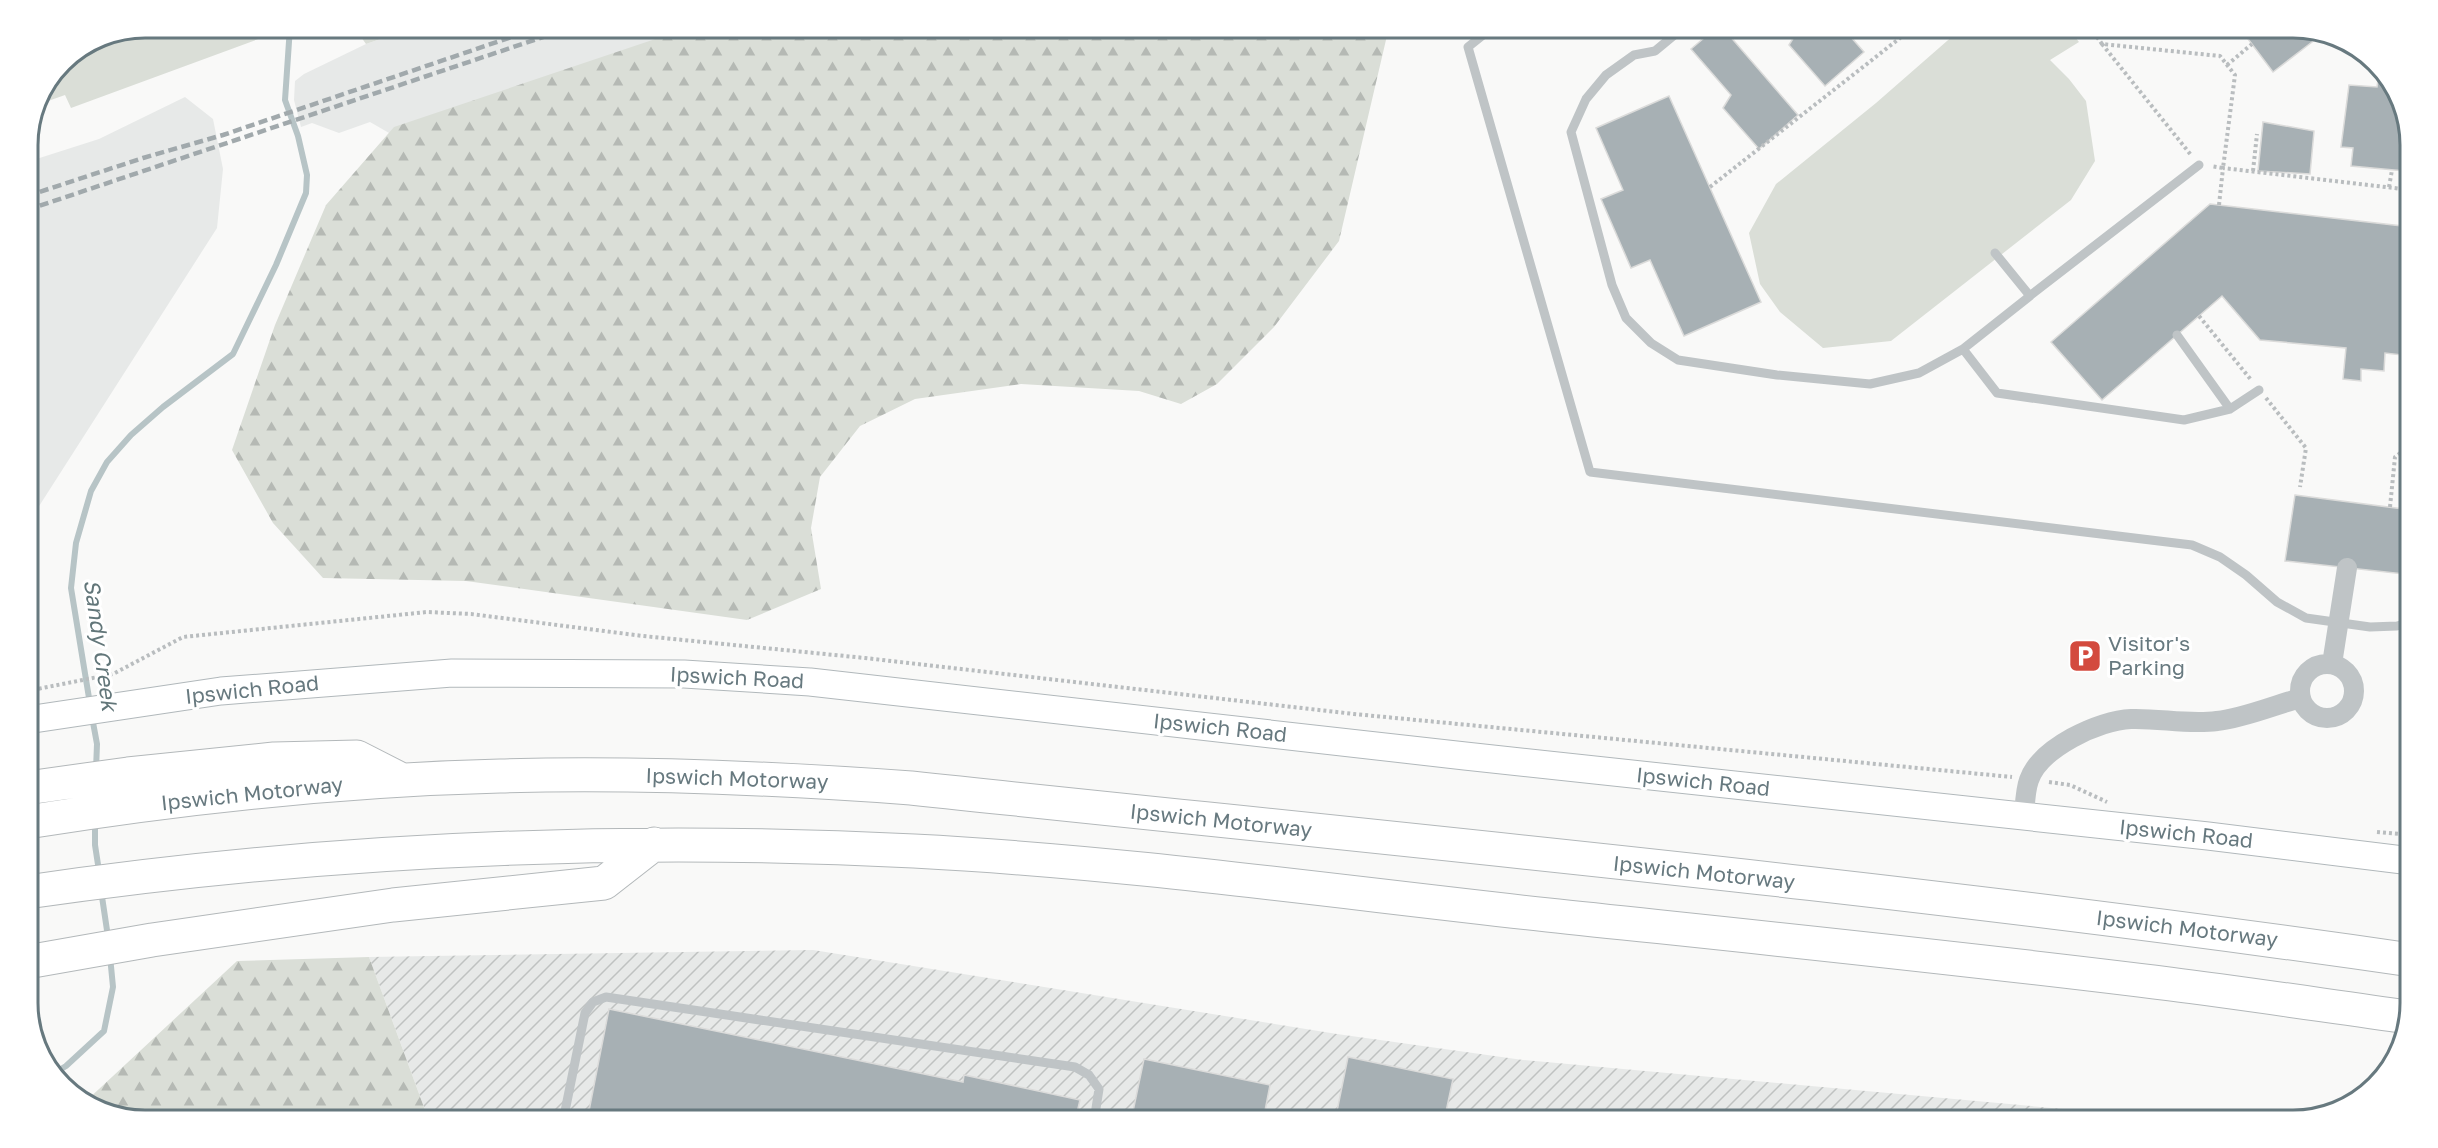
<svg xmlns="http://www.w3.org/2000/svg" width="2438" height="1148" font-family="'Golos Text',sans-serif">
<defs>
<pattern id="industrial-furrows" width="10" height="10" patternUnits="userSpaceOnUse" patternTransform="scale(1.5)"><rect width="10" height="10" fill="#e7e9e8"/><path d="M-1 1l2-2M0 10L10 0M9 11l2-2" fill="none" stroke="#bfc2c1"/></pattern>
<pattern id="forest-firs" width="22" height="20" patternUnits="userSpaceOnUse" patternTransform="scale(1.5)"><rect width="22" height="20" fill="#daded7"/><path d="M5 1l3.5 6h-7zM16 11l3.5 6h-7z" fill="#b5b9b4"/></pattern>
</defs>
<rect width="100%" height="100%" fill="#f9f9f8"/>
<!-- built -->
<path fill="#e7e9e8" d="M415,27H706L396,137L370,122L339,133L312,123L301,127L294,100L295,81L304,74L366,44Z
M185,97L213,119L223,169L217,228L27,525V162L99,139Z"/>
<!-- industrial -->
<path fill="url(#industrial-furrows)" d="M813,950L1337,1034L1523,1060L2196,1121H429L369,957Z"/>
<!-- forest -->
<path fill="url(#forest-firs)" d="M691,27H1389L1339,241L1274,327L1217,384L1181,404L1139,391L1021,384L915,399L860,426L820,477L811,528L821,589L747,620L466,581L323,578L273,523L232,450L275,325L326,205L394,127Z
M369,957L429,1121H145L93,1109L85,1102L237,961Z"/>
<!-- park -->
<path fill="#daded7" d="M145,27H291L71,108L65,95L34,106L36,99L62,61L100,36Z
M354,27H415L366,44Z
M1950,27H2067L2079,42L2050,60L2069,79L2086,101L2095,161L2071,200L1891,341L1823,348L1780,312L1760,284L1749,233L1776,184L1876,103L1955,34Z"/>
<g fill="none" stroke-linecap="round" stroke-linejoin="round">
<!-- stream -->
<path stroke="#b7c4c6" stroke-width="6" d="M90,704L71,588L76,543L91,491L107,462L131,435L163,407L233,354L276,265L306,193L307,175L298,136L285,100L290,27
M92,717L97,744L96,770
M95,822V845L99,871
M101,890L108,937
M53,1074L66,1066L104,1031L113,987L110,956"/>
</g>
<!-- building -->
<path fill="#a7b0b4" stroke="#dbdbda" stroke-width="1.5" d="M1717,27H1722L1798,115L1759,149L1723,108L1731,95L1691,49Z
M1793,27H1842L1864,52L1825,86L1789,45L1797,32Z
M2239,27H2293L2309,31L2316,39L2273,72Z
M2379,73L2385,74L2391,80L2411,137V153L2405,171L2351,166L2353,148L2341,147L2349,85L2377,87Z
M1669,96L1761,302L1684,336L1650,260L1631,268L1601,199L1623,190L1596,128Z
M2263,122L2314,131L2310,174L2258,171Z
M2210,204L2411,227V356L2385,353L2384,371L2361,369V381L2343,379L2346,348L2260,340L2222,296L2102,400L2051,342Z
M2295,495L2411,510L2404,574L2285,561Z
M609,1009L963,1082L964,1075L1080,1100L1075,1121H587Z
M1348,1057L1453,1079L1444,1121H1335Z
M1144,1059L1270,1085L1263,1121H1131Z"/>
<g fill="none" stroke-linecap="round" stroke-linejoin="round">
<defs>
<path id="secondary" d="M27,720L221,691L452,673L684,674L810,682L1465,756L2208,836L2411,861"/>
<path id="highway" d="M27,788L128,774L274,759L357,757L402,780
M27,822C184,797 342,780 500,776C637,772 774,778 911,788C1411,841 1913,888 2411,960
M27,892C322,849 617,836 914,851C1126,862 1337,892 1548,915C1755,937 1963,958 2170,984C2249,994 2328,1006 2408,1017
M27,962L152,940L393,905L604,883L654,844"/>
</defs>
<!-- secondary casing -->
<use href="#secondary" stroke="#b1b8bb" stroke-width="29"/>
<!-- highway casing -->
<use href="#highway" stroke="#b3b8ba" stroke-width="35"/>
<!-- path -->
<path stroke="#b9bdbf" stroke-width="4" stroke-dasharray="3 3" stroke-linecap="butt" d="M2090,27L2102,44L2220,56L2235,75L2223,168L2211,166
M2094,32L2100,27
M2102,44L2191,155
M2227,65L2252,44
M2253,171L2257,134
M1710,187L1914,27
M2389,187L2392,170
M2219,205L2223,168L2411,190
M2199,316L2252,381
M2266,398L2306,448L2300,487
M2390,507L2395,457L2411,445
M27,691L113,674L183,637L427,612L471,614L643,636L865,658L1354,714L2012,777
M2049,782L2070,785L2107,802
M2377,832L2411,835"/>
<!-- lane -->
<path stroke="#bfc4c6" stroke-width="9" d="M1493,27L1468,47L1590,472L2192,545L2220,557L2246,575L2277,602L2306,618L2370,627L2397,626L2411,622
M1684,27L1655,51L1634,55L1606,75L1586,99L1571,132L1612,285L1626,318L1651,343L1678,360L1777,375L1870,384L1919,373L1963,349L2030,296L1995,253
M2027,298L2199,165
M2177,335L2230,409
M1963,349L1997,393L2184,420L2230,409L2259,390
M563,1121L585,1013L593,1002L606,997L1075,1067L1089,1075L1099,1089L1094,1121"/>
<!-- street -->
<path stroke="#bfc4c6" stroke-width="20" d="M2332,664L2347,568
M2300 691a27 27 0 1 1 54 0a27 27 0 1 1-54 0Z
M2024,817C2025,805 2025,791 2029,780C2040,748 2099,720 2131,719C2160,718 2188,725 2217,721C2245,718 2274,705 2301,698"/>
<!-- secondary -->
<use href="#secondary" stroke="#fff" stroke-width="27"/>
<!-- highway -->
<use href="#highway" stroke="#fff" stroke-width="33"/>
<!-- rail -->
<path stroke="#a1a9ac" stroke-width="4.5" stroke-dasharray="9 4.5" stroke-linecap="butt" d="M27,196L143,158L223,135L541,27
M27,210L573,27"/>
</g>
<!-- icons -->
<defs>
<symbol id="parking-square" viewBox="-11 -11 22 22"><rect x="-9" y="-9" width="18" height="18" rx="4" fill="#d34a3e" stroke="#fff"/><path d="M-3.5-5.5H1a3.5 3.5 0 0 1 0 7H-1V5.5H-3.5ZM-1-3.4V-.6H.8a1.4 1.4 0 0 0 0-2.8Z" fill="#fff"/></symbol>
</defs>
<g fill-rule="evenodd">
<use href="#parking-square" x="2066" y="637" width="38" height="38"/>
</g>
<g text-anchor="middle" stroke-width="6" stroke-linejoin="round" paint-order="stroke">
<!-- poi labels -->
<g font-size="21" fill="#67797f" stroke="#fff" text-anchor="start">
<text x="2108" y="651">Visitor's<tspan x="2108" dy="24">Parking</tspan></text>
</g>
<!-- street labels -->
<g font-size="21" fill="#67797f" stroke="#fff">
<text transform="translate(737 678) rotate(3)" y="7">Ipswich Road</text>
<text transform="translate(252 690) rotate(-6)" y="7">Ipswich Road</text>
<text transform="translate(1220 728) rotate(6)" y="7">Ipswich Road</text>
<text transform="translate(737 779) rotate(2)" y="7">Ipswich Motorway</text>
<text transform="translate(1703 782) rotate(6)" y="7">Ipswich Road</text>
<text transform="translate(252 794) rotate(-6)" y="7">Ipswich Motorway</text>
<text transform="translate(1221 821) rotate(6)" y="7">Ipswich Motorway</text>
<text transform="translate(2186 834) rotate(6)" y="7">Ipswich Road</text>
<text transform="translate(1704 873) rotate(6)" y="7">Ipswich Motorway</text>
<text transform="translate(2187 929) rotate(7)" y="7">Ipswich Motorway</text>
</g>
<!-- water labels -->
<g font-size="22" font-style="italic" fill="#627679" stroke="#fff">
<text transform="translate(101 645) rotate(82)" y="8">Sandy Creek</text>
</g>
</g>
<!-- crop -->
<path d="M0 0H2438V1148H0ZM145 38H2293A107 107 0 0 1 2400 145V1003A107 107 0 0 1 2293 1110H145A107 107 0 0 1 38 1003V145A107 107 0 0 1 145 38Z" fill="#fff" fill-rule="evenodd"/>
<path fill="none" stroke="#67797f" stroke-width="3" d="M145 38H2293A107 107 0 0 1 2400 145V1003A107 107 0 0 1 2293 1110H145A107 107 0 0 1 38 1003V145A107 107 0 0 1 145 38Z"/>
</svg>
